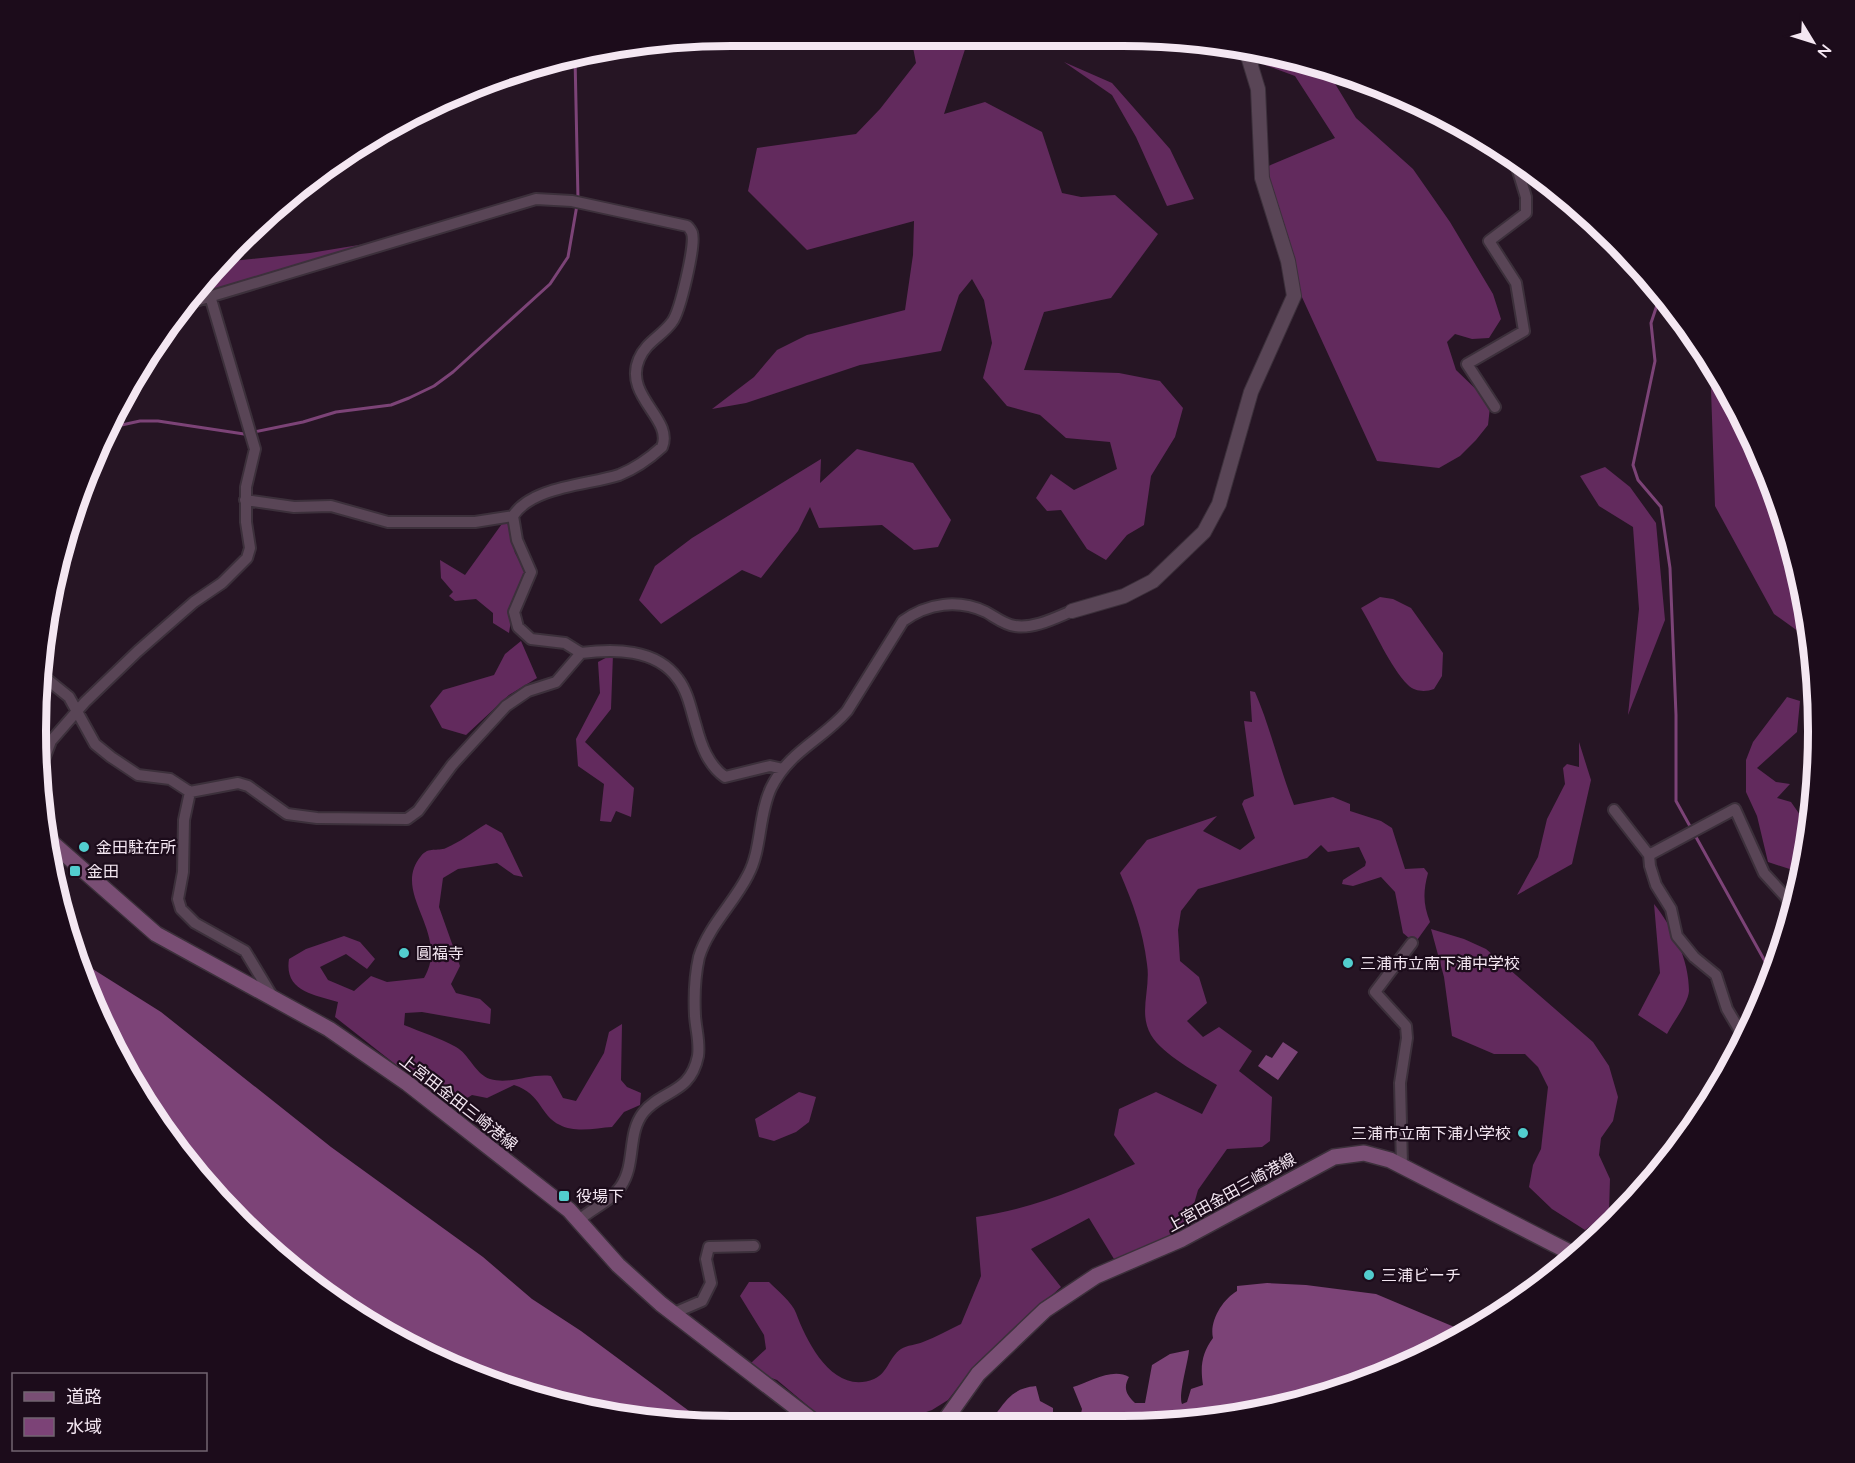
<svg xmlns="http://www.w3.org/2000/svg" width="1855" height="1463" font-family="Quicksand,'Noto Sans JP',sans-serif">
<rect width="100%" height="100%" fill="#261524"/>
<!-- forest -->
<path fill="#622a5d" d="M911,37H969L944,114L985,102L1042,132L1062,193L1081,197L1115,195L1158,234L1111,298L1044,312L1024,370L1119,373L1160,381L1183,408L1175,437L1151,476L1144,525L1127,535L1106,560L1087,549L1061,510L1047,511L1036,498L1051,474L1074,490L1117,469L1110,442L1066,438L1040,415L1007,406L983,378L992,343L984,300L972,279L959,295L941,351L860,365L746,403L712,409L754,377L777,350L807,335L905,310L913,255L914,221L807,250L748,191L757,148L856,134L880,109L916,63Z
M1259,56L1326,69L1356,118L1413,169L1450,222L1493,294L1501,319L1489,338L1472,339L1455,334L1447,342L1456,370L1482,395L1490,407L1488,425L1476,440L1460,456L1439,468L1377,461L1301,295L1266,167L1335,138L1295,76L1265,65Z
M1064,62L1112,83L1170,149L1194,199L1167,206L1136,137L1112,95Z
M377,242L197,296L223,262L310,253Z
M1710,360L1726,384L1782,508L1813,642L1774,614L1715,506Z
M857,449L913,463L951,520L938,547L914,550L882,525L819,528L810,507L798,531L761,578L742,570L661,624L639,600L655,566L692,538L821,459L820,483Z
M1605,467L1630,487L1656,523L1665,620L1628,715L1639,609L1633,527L1599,506L1580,476Z
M504,521H507L515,553L526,572L515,596L509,633L493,623V613L476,599L455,601L449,596L453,592L441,578L440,560L465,575Z
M1380,597L1393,599L1411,608L1443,653L1442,676L1434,689C1426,692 1415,692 1408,685C1390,667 1375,631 1361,608Z
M521,641L537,678L509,695L466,735L442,728L430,706L443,690L494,675L505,654Z
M613,654L611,709L585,742L634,788L631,817L616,811L611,822L600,821L604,784L578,766L576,739L600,693L598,662Z
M1250,691L1255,692C1271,729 1279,767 1294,805L1333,797L1350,804V811L1381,821L1392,828L1405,869L1424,868L1428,873C1423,892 1423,904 1430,922L1415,943L1403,933L1395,892L1381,877L1353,886L1342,884L1343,880L1365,866L1366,862L1359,847L1328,852L1321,845L1307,858L1198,889L1181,911L1178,930L1180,961L1199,977L1207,1003L1187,1021L1203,1037L1219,1027L1252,1051L1239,1071L1272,1097L1270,1141L1262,1147L1227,1149L1198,1190L1186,1232L1114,1259L1089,1218L1031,1249L1061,1287L976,1364L948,1400L932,1410L900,1421L870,1423L826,1421L777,1380L751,1371V1363L766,1349L764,1335L740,1296L749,1282H769C777,1290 792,1302 796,1313C807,1343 834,1396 874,1379C888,1373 889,1357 901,1349C907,1345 916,1345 923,1342C936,1337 948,1330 961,1324L981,1276L976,1217C1033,1209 1083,1187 1135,1164L1114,1135L1119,1109L1156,1092L1202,1114L1217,1085C1198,1073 1163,1055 1151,1035C1138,1013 1151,989 1147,964C1143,931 1133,903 1120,873L1147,840L1217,816L1203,831L1240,850L1255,838L1242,804L1244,800L1254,796L1244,721L1252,722Z
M1787,697L1800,701L1797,732L1757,768L1776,782L1790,784L1777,798L1791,802L1805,822L1810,821L1802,873L1768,862L1757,816L1746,792V760L1753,742Z
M1579,742L1591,780L1572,864L1517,895L1538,857L1547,819L1565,784L1563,768L1567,764L1579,767Z
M486,824L502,833L523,877L514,875L497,863L458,869L443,878L439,907L460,966L451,984L456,993L480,999L491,1009L490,1024L422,1012L405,1013L404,1025C421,1032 440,1038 456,1047C469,1054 475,1074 490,1079C510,1085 531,1073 551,1076L563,1098L576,1101L604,1053L609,1032L622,1024L621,1080L627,1087L641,1093L640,1105L624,1112L612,1127C597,1128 575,1133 560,1125C540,1116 542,1094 514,1085L487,1098L472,1095L451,1108L335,1017L338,1002C313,994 284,991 289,959L306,949L344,936L360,942L375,959L367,969L346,954L320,967L328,980L354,991L371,976L387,982L424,978C451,933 390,893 421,856C429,846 437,852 446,848C460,842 473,832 486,824Z
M1654,904C1673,928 1689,959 1689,991C1688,1004 1673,1022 1667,1034L1638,1015L1660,973Z
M1431,929L1464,939L1486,949L1593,1042L1609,1066L1618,1097L1613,1121L1601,1138L1599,1155L1610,1179L1609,1212L1585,1230L1552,1209L1529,1187L1533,1165L1541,1149L1548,1087L1538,1067L1525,1054H1494L1452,1036L1444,977Z
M799,1092L816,1097L809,1122L796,1132L774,1141L759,1137L755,1119Z"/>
<!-- water -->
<path fill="#7c4377" d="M80,961L161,1012L331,1147L483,1257L532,1299L581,1331L708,1425L596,1414L465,1374L308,1283L208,1190L129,1079Z
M1283,1042L1298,1052L1278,1080L1258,1066L1266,1055L1272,1058Z
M1267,1283L1306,1285L1376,1294L1471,1334L1304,1403L1169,1425L1083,1426L1080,1418L1082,1409L1073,1387C1089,1382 1113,1367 1129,1377C1123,1388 1126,1394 1135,1403H1145L1152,1365L1170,1354L1189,1350C1188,1363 1178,1395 1182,1404L1187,1402L1191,1389L1203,1385C1200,1366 1202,1353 1213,1338C1209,1321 1223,1299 1237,1291V1286Z
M1036,1386L1040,1401L1053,1408V1426H986C989,1419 993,1417 998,1411C1009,1396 1016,1388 1036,1386Z"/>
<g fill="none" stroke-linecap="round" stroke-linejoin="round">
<!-- stream -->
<path stroke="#7c4377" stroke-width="3" d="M575,57L578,199
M1661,293L1651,323L1655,361L1633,465L1638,480L1661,507L1670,568L1676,715V801L1772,974
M99,456L117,426L140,421H158L244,434L303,422L336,412L391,405L409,398L434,386L453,372L550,284L568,257L577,205"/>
<defs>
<path id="minor" d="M192,302L536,199L572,201L687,226C688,226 692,232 692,233C696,244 680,312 672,322C662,336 646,342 639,359C623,396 674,419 662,447C651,457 634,469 619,475C589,485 532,486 513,516L517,540L531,572L514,612L518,627L531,639L565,643L581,653
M1495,407L1467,364L1524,331L1516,283L1489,241L1526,213V197L1515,161
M245,500L294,507L331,506L388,522H475L513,516
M43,676L69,697L95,744L111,757L138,775L170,779L190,792
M41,767L51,741L85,702L138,651L194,602L222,583L247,558L250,548L246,522V487L255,449L210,296
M190,792L238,783L248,786L287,814L317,818L407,819L418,811L452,765L506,706L528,691L556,682L581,653C613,649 656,648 678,679C688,692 691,710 696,726C701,745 708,765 725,777L770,766L783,769
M190,792L184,820L183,872L178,899L181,909L195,923L245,951L274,999
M1614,810L1649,855L1650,866L1656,885L1671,909L1677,936L1694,957L1716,975L1727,1009L1746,1041
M1649,855L1735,809L1764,873L1785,896L1795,913
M1402,1166L1400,1083L1407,1038L1406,1026L1375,992L1412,943
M579,1220C593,1208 611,1201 621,1186C636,1164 627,1134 643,1113C662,1089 690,1095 698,1056C700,1042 696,1030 695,1016C694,997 695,975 699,957C708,927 734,903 748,875C762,849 758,816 771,788C789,751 822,740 847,711L903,621C928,603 958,599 986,612C995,617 1005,625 1015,626C1034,629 1055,618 1072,611
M674,1313L702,1301L711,1283L706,1259L709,1247L754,1246"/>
<path id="tertiary" d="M1072,611L1124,596L1153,581L1204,532L1219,504L1251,392L1294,296L1288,261L1262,178L1258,89L1247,53"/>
<path id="secondary" d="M50,841L156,934L329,1029L407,1083L569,1210L618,1265L661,1304L821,1427
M941,1426L978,1374L1045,1310L1096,1276L1182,1239L1334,1157L1364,1153L1390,1160L1579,1257"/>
</defs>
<!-- minor casing -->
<use href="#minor" stroke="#3c303b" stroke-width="14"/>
<!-- tertiary casing -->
<use href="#tertiary" stroke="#3c303b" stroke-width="16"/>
<!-- secondary casing -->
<use href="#secondary" stroke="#3c303b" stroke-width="18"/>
<!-- minor -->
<use href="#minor" stroke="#594556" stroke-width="10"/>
<!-- tertiary -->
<use href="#tertiary" stroke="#594556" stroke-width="14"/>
<!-- secondary -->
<use href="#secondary" stroke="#794e74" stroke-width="15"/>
</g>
<!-- markers -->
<g fill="#52cdce" stroke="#1c0c1b" stroke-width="2">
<circle cx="84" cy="847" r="6"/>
<rect x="69" y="865" width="12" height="12" rx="3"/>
<circle cx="404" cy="953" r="6"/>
<circle cx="1348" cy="963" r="6"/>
<circle cx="1523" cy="1133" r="6"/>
<rect x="558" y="1190" width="12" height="12" rx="3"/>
<circle cx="1369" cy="1275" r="6"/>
</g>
<g text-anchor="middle" stroke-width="4.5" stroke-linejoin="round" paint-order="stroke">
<!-- poi labels -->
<g font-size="16" fill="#f4e7f2" stroke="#1c0c1b" text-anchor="start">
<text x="96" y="853">金田駐在所</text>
<text x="87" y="877">金田</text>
<text x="416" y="959">圓福寺</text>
<text x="1360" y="969">三浦市立南下浦中学校</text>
<text x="1511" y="1139" text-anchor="end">三浦市立南下浦小学校</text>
<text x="576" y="1202">役場下</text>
<text x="1381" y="1281">三浦ビーチ</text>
</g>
<!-- street labels -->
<g font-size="16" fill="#f4e7f2" stroke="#1c0c1b">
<text transform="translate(459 1102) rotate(38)" y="6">上宮田金田三崎港線</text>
<text transform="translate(1231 1192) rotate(-29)" y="6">上宮田金田三崎港線</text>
</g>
</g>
<!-- crop -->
<path d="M0 0H1855V1463H0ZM731 46H1123A685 685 0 0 1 1808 731V731A685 685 0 0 1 1123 1416H731A685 685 0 0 1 46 731V731A685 685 0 0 1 731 46Z" fill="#1c0c1b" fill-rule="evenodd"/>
<path fill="none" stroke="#f4e7f2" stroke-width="8" d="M731 46H1123A685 685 0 0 1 1808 731V731A685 685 0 0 1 1123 1416H731A685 685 0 0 1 46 731V731A685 685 0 0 1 731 46Z"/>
<!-- legend -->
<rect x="12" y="1373" width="195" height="78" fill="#1c0c1b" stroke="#726471" stroke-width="1.5"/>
<rect x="24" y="1392" width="30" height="9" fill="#794e74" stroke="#726471" stroke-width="1.5"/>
<text x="66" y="1403" font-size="18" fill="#f4e7f2">道路</text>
<rect x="24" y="1418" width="30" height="18" fill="#7c4377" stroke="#726471" stroke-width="1.5"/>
<text x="66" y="1433" font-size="18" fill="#f4e7f2">水域</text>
<!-- north arrow -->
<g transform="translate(1813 42) rotate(128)" stroke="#1c0c1b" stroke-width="4.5" paint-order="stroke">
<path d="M0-4.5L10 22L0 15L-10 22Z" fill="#f4e7f2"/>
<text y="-9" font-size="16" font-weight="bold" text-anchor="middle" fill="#f4e7f2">N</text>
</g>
</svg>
